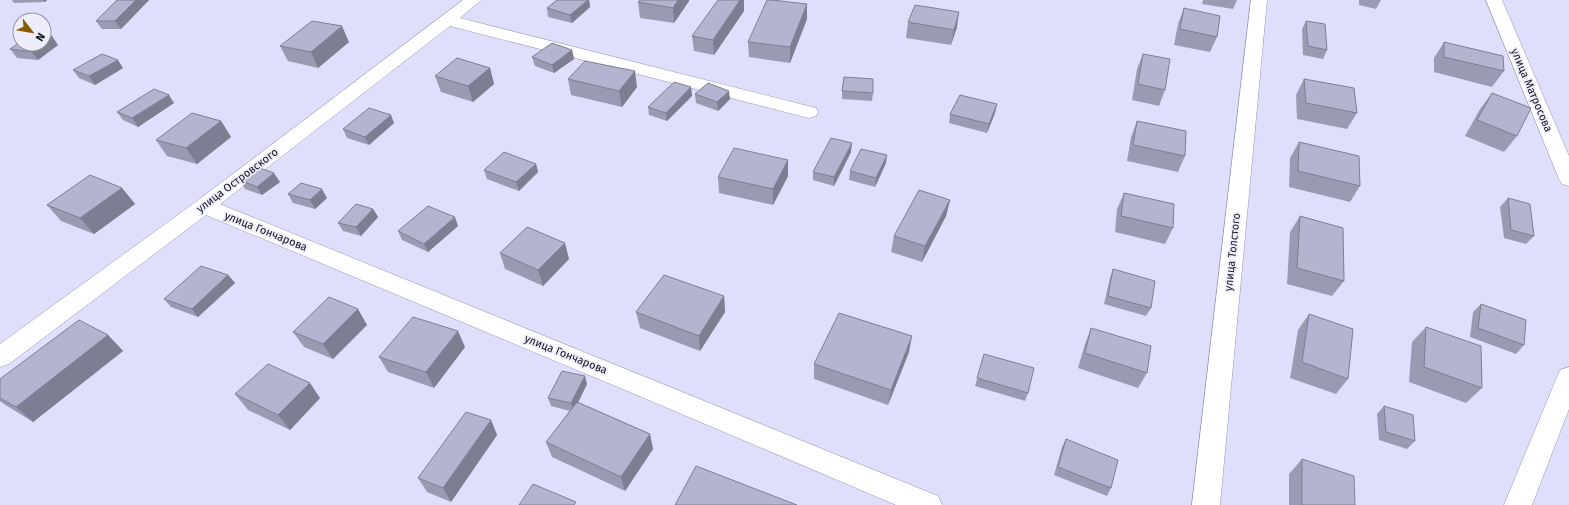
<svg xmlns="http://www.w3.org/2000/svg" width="1569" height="505" font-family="'Fira Sans',sans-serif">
<rect width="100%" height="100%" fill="#dfdffd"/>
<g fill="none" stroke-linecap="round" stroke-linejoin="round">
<defs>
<path id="minor" d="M463,0H481L460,18L816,108L818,112L816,116L809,118L450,26L220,204L938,496L942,505H896L644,398L206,215L9,364L0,367V344L197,201Z
M1251,0H1267L1220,505H1192Z
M1486,0H1502L1569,156V186L1562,184L1559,179Z
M1569,367V409L1532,505H1504L1557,377L1560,370Z"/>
</defs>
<!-- minor casing -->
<use href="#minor" stroke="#9596b1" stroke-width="1"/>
<!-- minor -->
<use href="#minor" fill="#fff" fill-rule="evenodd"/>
</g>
<!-- wall -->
<path fill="#9a9bb3" d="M12,0H47L45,2L14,3Z
M117,0H149L121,29H102L96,21Z
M557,0H589L590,7L572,23L548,17L547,8Z
M1203,0H1237L1233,9L1202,4Z
M1359,0H1381L1376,9L1359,5Z
M689,1L674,23L640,18L638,2Z
M1184,8L1217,37L1210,52L1174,45L1178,24Z
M744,11L714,55L694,51L692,36Z
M807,19L790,63L749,57L748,42Z
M1306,21L1327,50L1323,59L1303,55L1302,29Z
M908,22L957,27L951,45L906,38Z
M349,42L318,68L288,61L280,46Z
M1444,42L1504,71L1492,87L1434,72V58Z
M58,45L38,60L17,58L10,49Z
M572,50L574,59L554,73L535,66L532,57Z
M1143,54L1165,90L1159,106L1132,100L1137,69Z
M123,68L95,85L79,78L73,70Z
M490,68L494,84L473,102L441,92L435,76Z
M568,79L637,87L622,107L571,95Z
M1304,79L1357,113L1347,129L1297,119L1296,95Z
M691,87L692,96L667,121L649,115L648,107Z
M842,91L873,93L872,101L842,99Z
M1492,93L1517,136L1504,152L1465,136L1480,109Z
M695,94L730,99L718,111L696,103Z
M174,103L138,127L123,120L117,112Z
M997,104L995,113L987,133L949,123L950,114Z
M221,121L231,137L197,164L167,156L156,140Z
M1137,121L1185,156L1178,172L1127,161L1131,137Z
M394,123L369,145L347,138L343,129Z
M1299,142L1360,186L1350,202L1289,187L1290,158Z
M851,152L834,186L813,180V172Z
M788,160V176L773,205L719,193L718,177Z
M886,163L875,187L849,180L850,171Z
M536,164L538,172L519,191L487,179L484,170Z
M240,180L280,182L262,195L245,189Z
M122,188L135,204L94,234L61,221L47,205Z
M1124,193L1173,228L1165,244L1115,232L1117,209Z
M288,194L327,198L315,209L293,203Z
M1508,198L1534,236L1526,244L1504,238L1500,207Z
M950,200L946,216L922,262L891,252L894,236Z
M373,209L378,217L361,236L343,231L338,223Z
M1300,216L1344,281L1332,296L1287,284L1290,232Z
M458,226L428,252L402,240L398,231Z
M500,253L569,259L543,286L505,269Z
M1113,269L1151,308L1146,316L1104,304L1110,278Z
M228,275L235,283L198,317L171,307L164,299Z
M724,296L725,312L700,351L640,328L636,312Z
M1481,304L1524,345L1516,354L1470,337L1473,312Z
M1309,314L1348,379L1336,394L1290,378L1298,330Z
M367,325L333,359L304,347L293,332Z
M1426,327L1482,388L1466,403L1409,382L1412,342Z
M1091,328L1147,373L1138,388L1078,368L1085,344Z
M108,335L123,351L33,422L4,404L0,401V379Z
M465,347L434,388L388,372L379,357Z
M909,352L888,405L814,379V364Z
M984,354L1028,393L1025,401L975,386Z
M587,384L578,402L650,434L653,449L625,491L552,457L546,442L570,411L551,406L548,398Z
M235,394L320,398L290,430L248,410Z
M1384,406L1415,441L1407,449L1379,440L1377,414Z
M491,420L497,435L451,502L427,492L418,478Z
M1066,439L1111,488L1107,496L1054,475L1062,447Z
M1302,459L1355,505H1289V474Z"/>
<!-- shaded-wall -->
<path fill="#7d7e92" d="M43,0H47L45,2Z
M136,0H149L121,29L115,21Z
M588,0H589L590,7L572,23L570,15Z
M678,0H689V1L674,23L673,8Z
M740,0H744V11L714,55L713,40Z
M807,4V19L790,63V47Z
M959,12L957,27L951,45L954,30Z
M342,26L349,42L318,68L311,52Z
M52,36L58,45L38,60L32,52L42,44H44V43Z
M572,50L574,59L554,73L552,65Z
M118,60L123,68L95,85L89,76Z
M490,68L494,84L473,102L468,86Z
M635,71L637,87L622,107L619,91Z
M691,87L692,96L667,121L666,113Z
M729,91L730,99L718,111L717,102Z
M169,95L174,103L138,127L132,118Z
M997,104L995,113L987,133L989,124Z
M391,115L394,123L369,145L365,137Z
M221,121L231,137L197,164L186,148Z
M852,143L851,152L834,186V177Z
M887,155L886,163L875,187L876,178Z
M788,160V176L773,205V189Z
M536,164L538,172L519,191L516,182Z
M274,173L280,182L262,195L257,187Z
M122,188L135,204L94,234L80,218Z
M322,189L327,198L315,209L310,200Z
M950,200L946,216L922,262L925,246Z
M373,209L378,217L361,236L356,227Z
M455,217L458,226L428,252L424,244Z
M565,243L569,259L543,286L538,270Z
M228,275L235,283L198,317L192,309Z
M724,296L725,312L700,351L699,336Z
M358,309L367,325L333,359L323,344Z
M458,331L465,347L434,388L426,372Z
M108,335L123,351L33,422L16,407Z
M912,336L909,352L888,405L891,390Z
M585,376L587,384L574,411L571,403Z
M310,383L320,398L290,430L278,415Z
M491,420L497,435L451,502L443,488Z
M650,434L653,449L625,491L621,477Z"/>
<!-- building -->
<path fill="#b3b4d0" stroke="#7d7e92" d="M117,0H136L115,21H96Z
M557,0H588L570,15L547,8Z
M640,0H678L673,8L638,2Z
M718,0H740L713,40L692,36Z
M767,0H772L807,4L790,47L748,42Z
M915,5L959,12L954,30L908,22Z
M1184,8L1220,16L1217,37L1180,29Z
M312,21L342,26L311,52L280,46Z
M1306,21L1325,24L1327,50L1308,46Z
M44,36H52L44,43Z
M20,42V44H42L32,52L10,49Z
M1444,42L1503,56L1504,71L1444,57Z
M552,43L572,50L552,65L532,57Z
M102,54L118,60L89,76L73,70Z
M1143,54L1170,59L1165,90L1138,84Z
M457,58L490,68L468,86L435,76Z
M585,61L635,71L619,91L568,79Z
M844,77L873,79V93L842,91Z
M1304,79L1354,88L1357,113L1306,103Z
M674,82L691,87L666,113L648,107Z
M708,83L729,91L717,102L695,94Z
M154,89L169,95L132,118L117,112Z
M1492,93L1531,108L1517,136L1477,120Z
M960,95L997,104L989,124L950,114Z
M369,108L391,115L365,137L343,129Z
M192,113L221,121L186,148L156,140Z
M1137,121L1186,131L1185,156L1133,145Z
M831,138L852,143L834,177L813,172Z
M1299,142L1359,156L1360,186L1298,171Z
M734,148L788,160L773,189L718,177Z
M861,149L887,155L876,178L850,171Z
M504,152L536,164L516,182L484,170Z
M257,167L274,173L257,187L240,180Z
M90,175L122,188L80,218L47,205Z
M301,183L322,189L310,200L288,194Z
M919,190L950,200L925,246L894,236Z
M1124,193L1174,204L1173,228L1121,216Z
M1508,198L1530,204L1534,236L1511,230Z
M356,204L373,209L356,227L338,223Z
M428,206L455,217L424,244L398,231Z
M1300,216L1343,228L1344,281L1297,268Z
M527,227L565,243L538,270L500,253Z
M201,266L228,275L192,309L164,299Z
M1113,269L1155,281L1151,308L1108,296Z
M664,275L724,296L699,336L636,312Z
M329,297L358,309L323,344L293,332Z
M1481,304L1526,320L1524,345L1478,328Z
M839,313L912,336L891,390L814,364Z
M1309,314L1353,329L1348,379L1302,362Z
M413,317L458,331L426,372L379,357Z
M79,320L108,335L16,407L0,398V379Z
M1426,327L1481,346L1482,388L1424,367Z
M1091,328L1151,346L1147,373L1085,353Z
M984,354L1034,368L1028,393L977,378Z
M268,364L310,383L278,415L235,394Z
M562,371L585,376L571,403L548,398Z
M577,402L650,434L621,477L546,442Z
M1384,406L1413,415L1415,441L1386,432Z
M466,412L491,420L443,488L418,478Z
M1066,439L1118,460L1111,488L1058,467Z
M1302,459L1354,476L1355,505H1302Z
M696,466L797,505H675Z
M533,484L576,502L574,505H519Z"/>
<g text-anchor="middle" stroke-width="3.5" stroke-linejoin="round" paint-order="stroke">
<!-- street labels -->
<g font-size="11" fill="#14141e" stroke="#eeeefa">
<text transform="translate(1532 90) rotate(67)" y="4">улица Матросова</text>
<text transform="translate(237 180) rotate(-37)" y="4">улица Островского</text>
<text transform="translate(266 231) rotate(22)" y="4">улица Гончарова</text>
<text transform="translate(1232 252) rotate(-84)" y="4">улица Толстого</text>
<text transform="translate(566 354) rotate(22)" y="4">улица Гончарова</text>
</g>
</g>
<!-- north arrow -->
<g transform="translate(32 32) rotate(121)"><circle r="19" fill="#eeeefa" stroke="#9797a2"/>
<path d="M0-3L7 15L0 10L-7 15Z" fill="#8a5c01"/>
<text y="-6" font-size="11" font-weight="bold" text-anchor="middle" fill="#14141e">N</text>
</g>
</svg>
